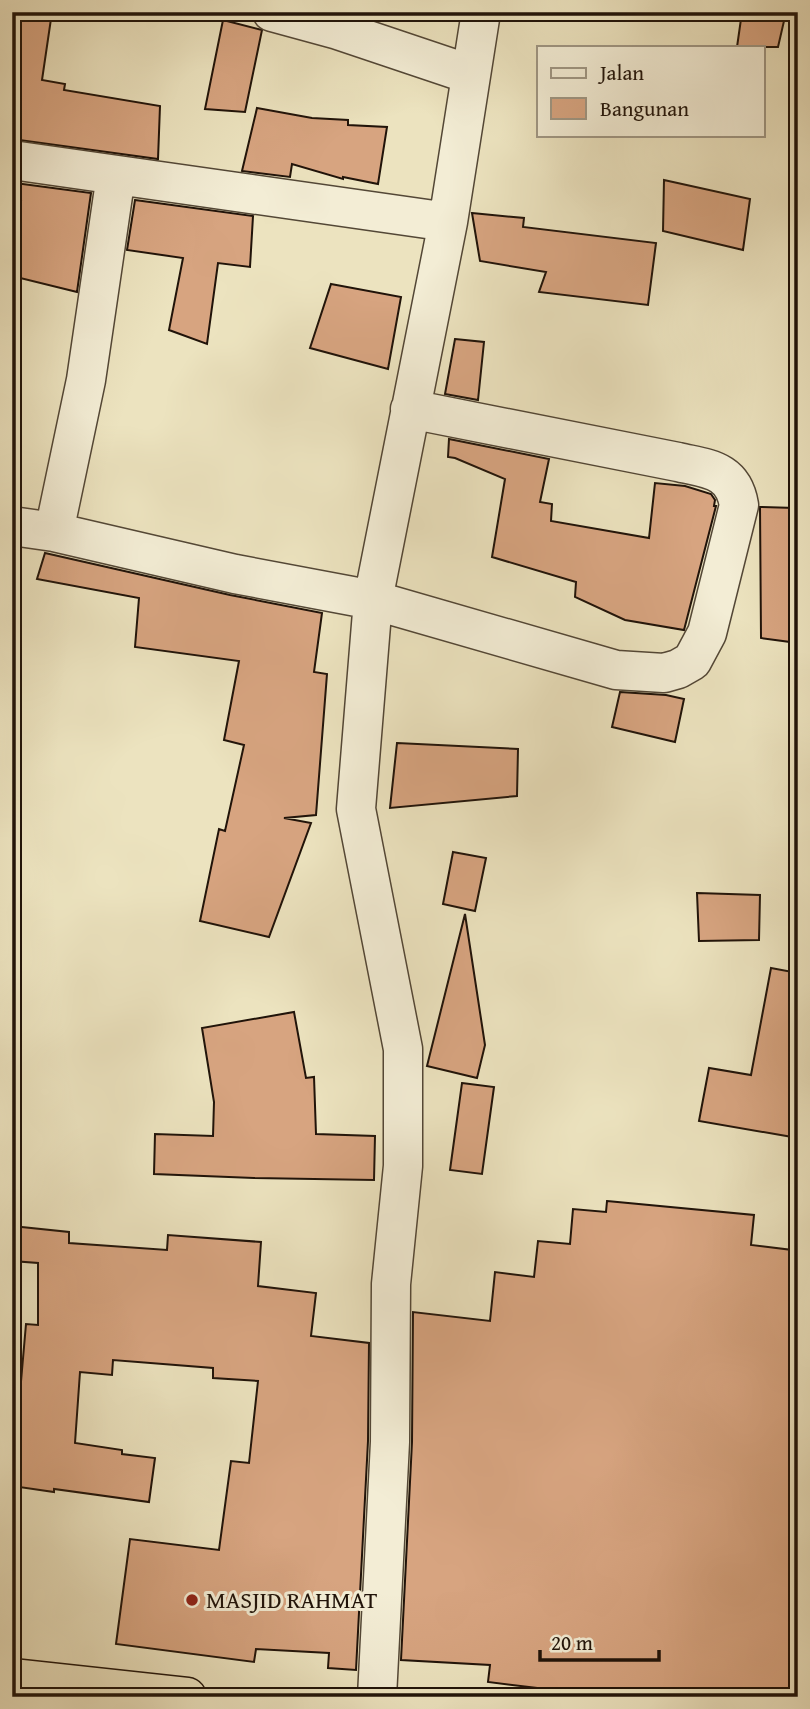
<svg xmlns="http://www.w3.org/2000/svg" width="810" height="1709" font-family="'Gentium Book Plus',serif">
<rect width="100%" height="100%" fill="#ece3bf"/>
<filter id="stains"><feTurbulence type="fractalNoise" baseFrequency=".00286" numOctaves="4"/><feColorMatrix values="0 0 0 0 .2 0 0 0 0 .09 0 0 0 0 .02 0 0 0 .5 -.17"/></filter>
<radialGradient id="worn" r=".72"><stop offset=".6" stop-color="#630" stop-opacity="0"/><stop offset="1" stop-color="#630" stop-opacity=".3"/></radialGradient>
<!-- building -->
<path fill="#d7a480" stroke="#201309" stroke-width="2" d="M12,12H52L42,80L65,84L64,90L160,106L158,159L12,139Z
M742,12H754L784,21L778,47H737Z
M223,20L262,30L245,112L205,109Z
M257,108L312,118L348,120V125L387,127L378,184L343,177V179L292,164L290,177L242,171Z
M664,180L750,199L743,250L663,231Z
M15,183L91,193L77,292L12,276V250L21,201L14,199Z
M135,200L253,216L250,267L218,263L207,344L169,330L183,258L127,250Z
M472,213L524,218L523,227L656,243L648,305L539,292L546,272L480,261Z
M331,284L401,297L388,369L310,348Z
M455,339L484,342L478,400L445,394Z
M449,439L549,459L540,502L552,504L551,521L649,538L655,483L685,486L711,494L715,500L714,506H716L684,630L625,620L575,597L576,582L492,557L505,479L455,458L448,457Z
M760,507L795,508L790,553H798V643L761,638Z
M45,553L230,595L322,613L314,672L327,674L316,815L284,818L311,823L269,937L200,921L219,829L225,831L244,745L224,740L239,661L135,647L139,598L37,579Z
M620,692L666,695L684,699L675,742L612,727Z
M397,743L518,749L517,796L390,808Z
M453,852L486,858L475,911L443,904Z
M697,893L760,895L759,940L699,941Z
M465,914L485,1045L477,1078L427,1066Z
M771,968L798,973V1138L699,1121L709,1068L751,1075Z
M294,1012L306,1078L314,1077L316,1134L375,1136L374,1180L254,1178L154,1174L155,1134L213,1136L214,1102L202,1028Z
M462,1083L494,1087L482,1174L450,1170Z
M607,1201L754,1215L751,1245L792,1250L791,1263L798,1264V1697H613L488,1682L490,1665L401,1660L412,1442L413,1312L490,1321L495,1272L534,1277L538,1241L570,1244L573,1209L606,1212Z
M12,1226L69,1232V1243L167,1250L168,1235L261,1242L258,1286L316,1293L311,1336L369,1343L368,1441L356,1670L328,1668L329,1653L256,1649L254,1662L116,1644L130,1539L219,1550L231,1461L249,1463L258,1381L213,1378V1368L113,1360L112,1375L80,1372L75,1443L122,1450V1454L155,1458L149,1502L54,1489V1492L12,1486V1392L20,1393L26,1324L38,1325V1263L12,1261Z"/>
<g fill="none" stroke-linecap="round" stroke-linejoin="round">
<defs>
<path id="minor" d="M272,12L338,30L469,74
M12,160L448,222
M12,526L54,532L235,574L373,600L616,670L664,673L678,669L692,661L707,633L739,505C733,469 708,469 678,462L410,409
M54,532L86,380L116,175
M377,1697L390,1442L391,1284L403,1166V1049L356,809L373,600L448,222L481,12"/>
<path id="highway" d="M12,1678L187,1697"/>
</defs>
<!-- minor casing -->
<use href="#minor" stroke="#534736" stroke-width="41"/>
<!-- highway casing -->
<use href="#highway" stroke="#201309" stroke-width="41"/>
<!-- minor -->
<use href="#minor" stroke="#f3edd5" stroke-width="38"/>
<!-- highway -->
<use href="#highway" stroke="#ece3bf" stroke-width="38"/>
</g>
<!-- markers -->
<circle fill="#8f2418" stroke="#f3edd5" stroke-width="2.5" cx="192" cy="1600" r="7"/>
<g text-anchor="middle" stroke-width="6" stroke-linejoin="round" paint-order="stroke">
<!-- poi labels -->
<g font-size="24" fill="#201309" stroke="#f3edd5" text-anchor="start">
<text x="206" y="1608">MASJID RAHMAT</text>
</g>
</g>
<!-- margin -->
<rect width="810" height="1709" fill="none" stroke="#ece3bf" stroke-width="42"/>
<rect x="14" y="14" width="782" height="1681" fill="none" stroke="#201309" stroke-width="3.5"/>
<rect x="21" y="21" width="768" height="1667" fill="none" stroke="#201309" stroke-width="2"/>
<!-- legend -->
<rect x="537" y="46" width="228" height="91" fill="#f3edd5" stroke="#9f9683" stroke-width="2"/>
<rect x="551" y="68" width="35" height="10" fill="#f3edd5" stroke="#9f9683" stroke-width="2"/>
<text x="600" y="80" font-size="21" fill="#201309">Jalan</text>
<rect x="551" y="98" width="35" height="21" fill="#d7a480" stroke="#9f9683" stroke-width="2"/>
<text x="600" y="116" font-size="21" fill="#201309">Bangunan</text>
<!-- scale -->
<path d="M540 1650v10h119v-10" fill="none" stroke="#201309" stroke-width="3.5"/>
<text x="551" y="1650" font-size="21" fill="#201309" stroke="#f3edd5" stroke-width="5" paint-order="stroke">20 m</text>
<rect width="100%" height="100%" filter="url(#stains)"/>
<rect width="100%" height="100%" fill="url(#worn)"/>
</svg>
